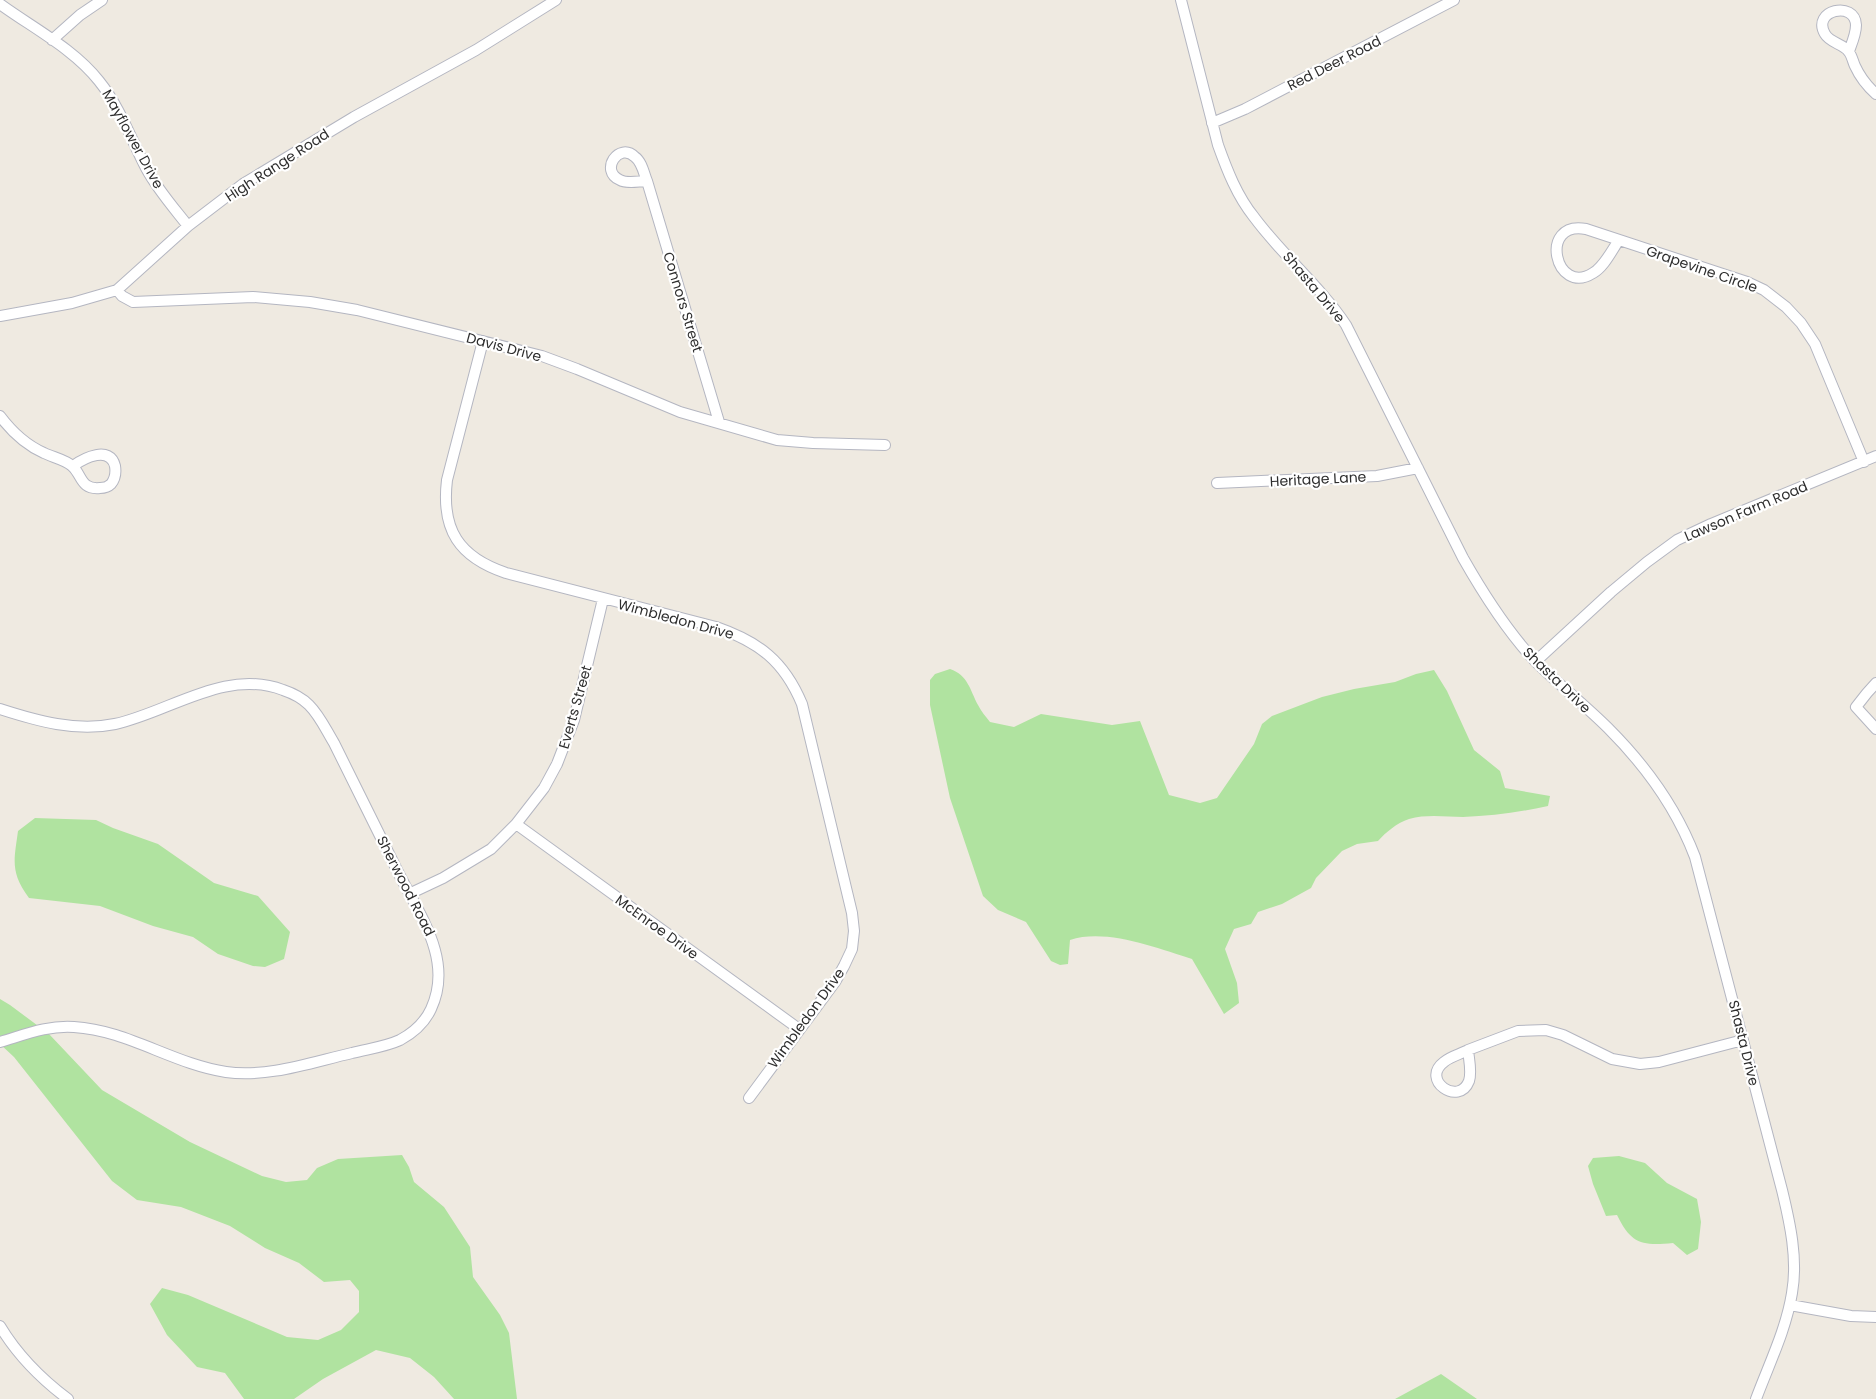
<svg xmlns="http://www.w3.org/2000/svg" width="1876" height="1399" font-family="Poppins,sans-serif">
<rect width="100%" height="100%" fill="#efeae1"/>
<!-- green -->
<path fill="#b0e3a0" d="M950,669C968,675 970,690 978,705C981,711 986,717 990,722L1014,727L1041,714L1112,725L1140,721L1169,795L1200,803L1217,798L1254,744L1262,724L1272,716L1322,697L1354,689L1395,682L1416,674L1434,670L1447,691L1474,750L1500,771L1505,788L1550,796L1548,806C1520,812 1492,816 1463,817C1446,817 1427,814 1409,819C1397,823 1386,832 1378,841L1357,844L1342,851L1316,878L1311,888L1282,904L1258,912L1251,924L1234,929L1225,949L1237,983L1239,1003L1224,1014L1192,959C1157,948 1106,928 1070,940L1068,964L1060,965L1051,961L1026,922L998,910L983,896L950,798L930,705V680L935,674Z
M35,818L96,820L113,828L158,844L214,883L258,896L290,932L284,959L265,967L253,966L218,954L193,937L153,926L100,906L29,898C10,872 14,861 18,831Z
M0,999L10,1005L49,1034L102,1090L190,1142L262,1176L286,1182L307,1180L317,1168L338,1159L402,1155L409,1167L414,1182L444,1207L470,1247L473,1277L500,1315L509,1333L517,1399H454L434,1377L410,1358L376,1350L323,1379L294,1399H244L225,1373L197,1367L167,1335L150,1304L162,1288L188,1295L287,1337L318,1340L341,1330L359,1312V1291L350,1280L324,1282L299,1263L265,1248L230,1226L181,1207L137,1200L112,1181L14,1057L0,1044Z
M1619,1156L1645,1163L1667,1183L1697,1199L1701,1222L1698,1249L1687,1255L1673,1243C1642,1246 1631,1244 1617,1215L1606,1216L1593,1184L1588,1166L1593,1158Z
M1441,1374L1477,1399H1395Z"/>
<g fill="none" stroke-linecap="round" stroke-linejoin="round">
<defs>
<path id="minor" d="M1181,0L1218,145C1227,170 1237,196 1254,217C1282,255 1320,286 1346,325L1463,558C1484,595 1506,630 1535,661C1559,685 1585,705 1608,728C1646,766 1676,807 1695,857L1782,1190C1790,1223 1798,1259 1792,1293C1786,1330 1769,1364 1756,1399
M0,4C33,28 74,49 99,81C120,107 131,139 146,168C157,189 174,208 188,226
M52,40L80,15L102,0
M1849,51C1852,43 1856,34 1856,25C1855,0 1811,10 1825,34C1830,43 1844,44 1849,52C1852,56 1853,62 1855,66C1860,77 1867,86 1876,94
M1212,123L1245,109L1454,0
M647,181C639,181 627,184 620,180C599,171 619,141 635,157C642,162 644,174 647,181L719,422
M1619,240C1612,250 1604,267 1593,273C1555,297 1538,220 1586,229L1747,282L1764,290L1786,307L1801,323L1815,344L1864,462
M117,290L122,296L133,302L253,297L310,302L357,310L542,356L577,369L680,412L777,440L813,443L885,445
M0,316L72,303L117,290L188,226L243,184L354,117L476,50L556,0
M483,341L447,480C441,530 459,557 506,573L716,627C759,642 784,661 802,704L852,913L854,931L852,949L844,966L835,982L749,1098
M0,416C12,432 26,445 44,453C52,457 66,460 72,466C82,474 80,490 100,488C104,488 108,487 111,484C115,479 116,472 115,466C110,445 84,458 73,466
M1217,483L1377,476L1418,468
M1536,661L1611,592L1647,562L1677,540L1711,524L1876,456
M1876,683L1867,693L1856,707L1876,729
M0,709C37,721 76,732 115,724C170,712 225,668 283,690C292,693 302,698 309,705C320,716 326,730 334,743C355,786 377,829 398,872C419,914 454,960 431,1009C425,1022 413,1033 400,1040C385,1047 367,1049 352,1053C312,1062 268,1078 226,1072C173,1064 127,1030 74,1027C48,1025 24,1035 0,1042
M516,824L799,1029
M409,894L443,878L491,849L516,824L544,788L557,764L574,720L603,599
M1468,1050C1469,1060 1472,1072 1469,1081C1459,1107 1420,1080 1444,1062C1451,1056 1461,1054 1468,1050L1518,1031L1546,1030L1563,1035L1612,1059L1640,1064L1659,1062L1743,1040
M1790,1305L1851,1316L1876,1317
M0,1326C18,1356 40,1378 68,1399"/>
</defs>
<!-- minor casing -->
<use href="#minor" stroke="#b4b6c1" stroke-width="12"/>
<!-- minor -->
<use href="#minor" stroke="#fff" stroke-width="10"/>
</g>
<g text-anchor="middle" stroke-width="4.5" stroke-linejoin="round" paint-order="stroke">
<!-- street labels -->
<g font-size="14" fill="#2e2e2e" stroke="#fff">
<text transform="translate(1334 63) rotate(-27)" y="5">Red Deer Road</text>
<text transform="translate(133 139) rotate(61)" y="5">Mayflower Drive</text>
<text transform="translate(277 165) rotate(-33)" y="5">High Range Road</text>
<text transform="translate(1702 269) rotate(19)" y="5">Grapevine Circle</text>
<text transform="translate(1314 287) rotate(50)" y="5">Shasta Drive</text>
<text transform="translate(683 302) rotate(73)" y="5">Connors Street</text>
<text transform="translate(504 347) rotate(15)" y="5">Davis Drive</text>
<text transform="translate(1318 479) rotate(-3)" y="5">Heritage Lane</text>
<text transform="translate(1746 511) rotate(-23)" y="5">Lawson Farm Road</text>
<text transform="translate(676 619) rotate(15)" y="5">Wimbledon Drive</text>
<text transform="translate(1557 680) rotate(44)" y="5">Shasta Drive</text>
<text transform="translate(575 707) rotate(-74)" y="5">Everts Street</text>
<text transform="translate(406 886) rotate(63)" y="5">Sherwood Road</text>
<text transform="translate(657 927) rotate(36)" y="5">McEnroe Drive</text>
<text transform="translate(806 1018) rotate(-54)" y="5">Wimbledon Drive</text>
<text transform="translate(1744 1043) rotate(76)" y="5">Shasta Drive</text>
</g>
</g>
</svg>
